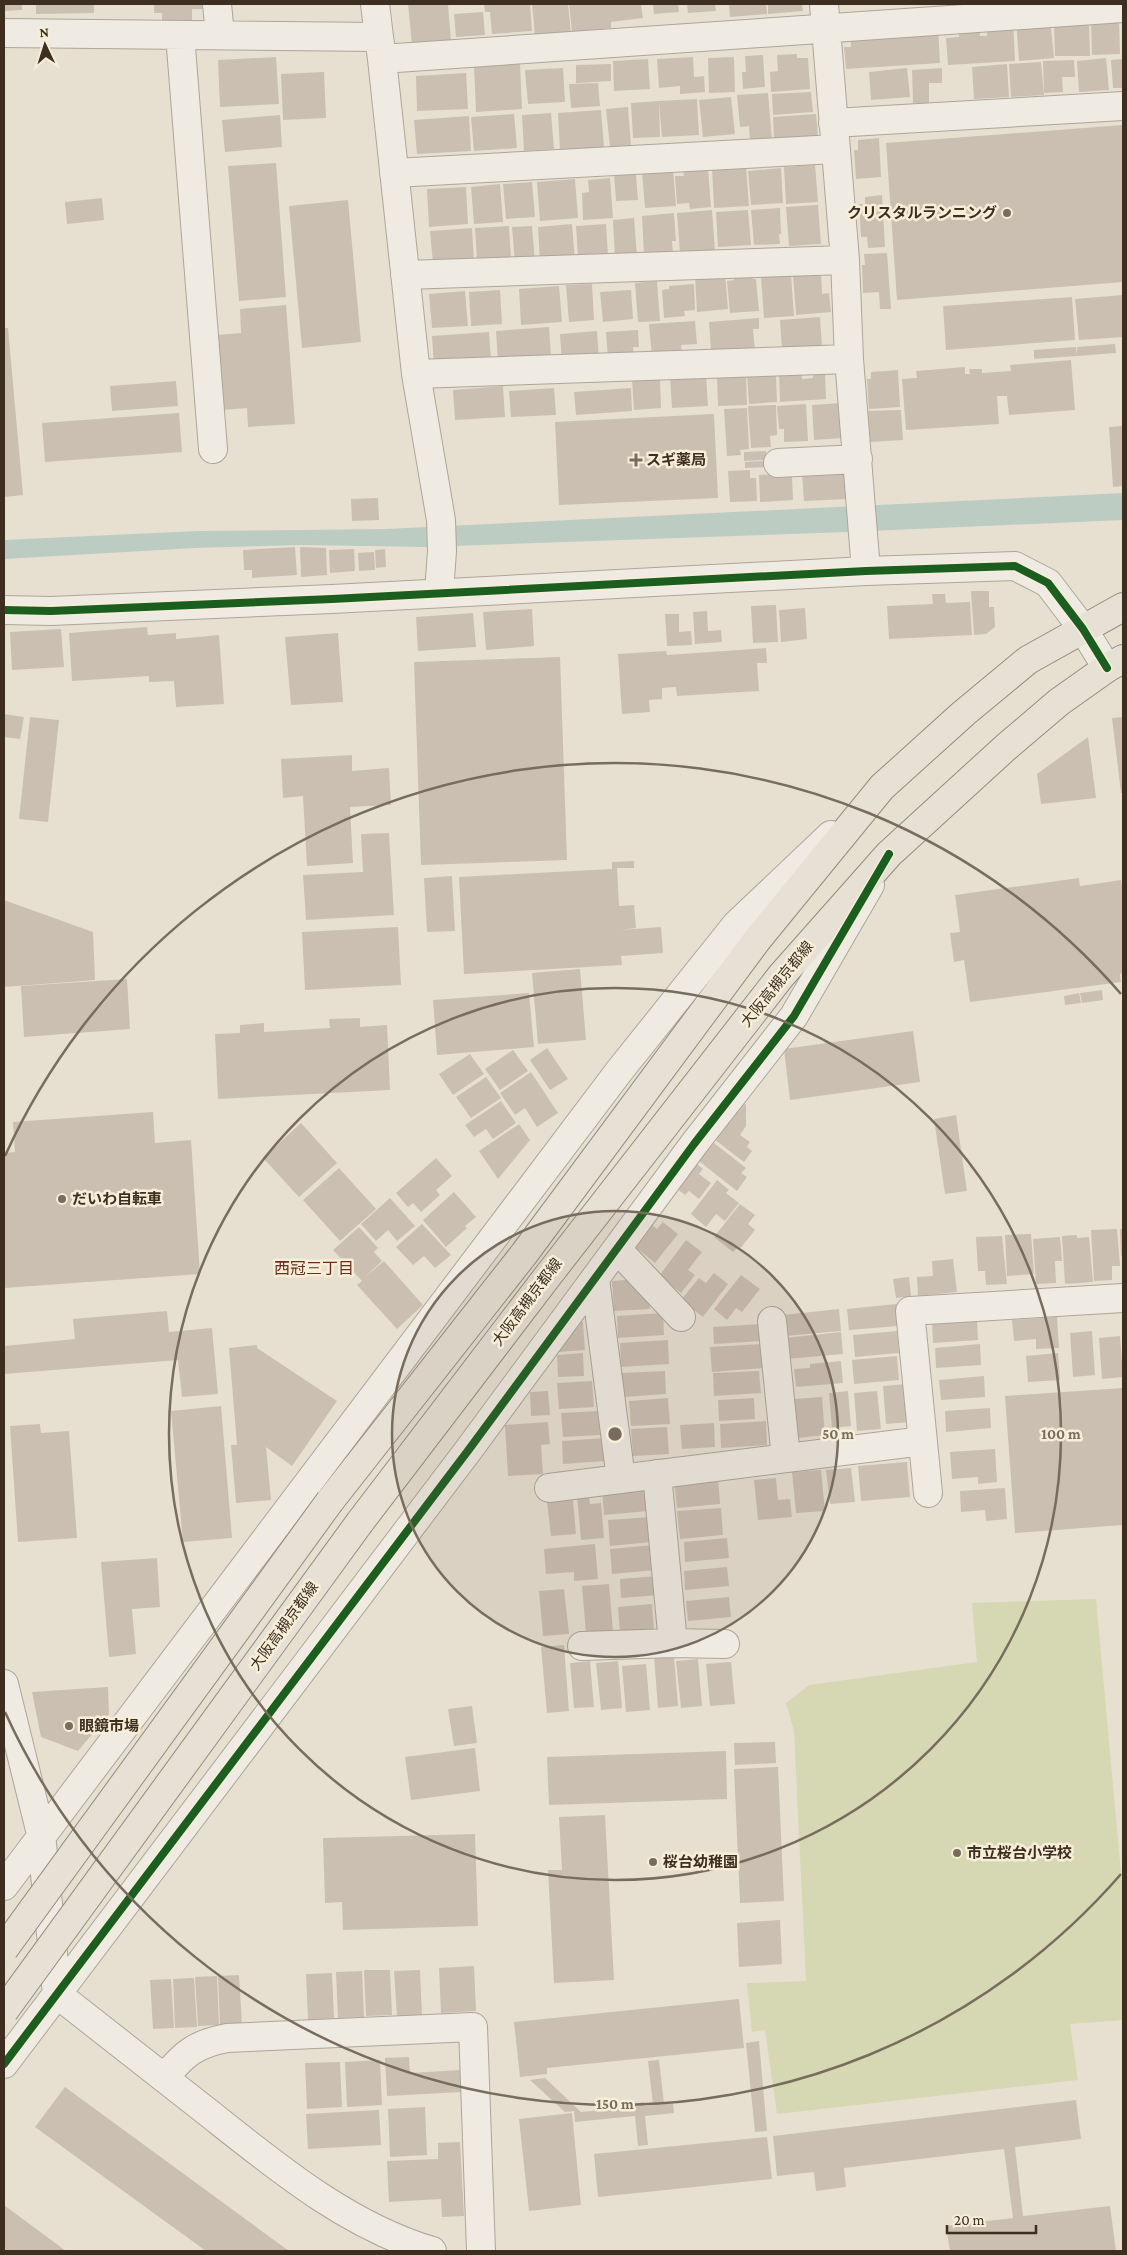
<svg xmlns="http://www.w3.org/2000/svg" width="1127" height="2255" font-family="'Crimson Pro','Noto Sans JP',serif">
<rect width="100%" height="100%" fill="#e7e0d1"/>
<!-- green -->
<path fill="#d6d7b3" d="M1096,1599L1123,1895V2020L1070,2024L1078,2080L777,2114L765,2030L752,2032L747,1983L806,1981L794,1731L786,1703L809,1685L977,1662L972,1603Z"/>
<!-- water -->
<path fill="#bcccc2" d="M1123,493V520L848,532L425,547L301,545L195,548L4,559V540L198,531L386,529Z"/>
<!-- building -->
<path fill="#cbbfb2" d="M4,4H22V10L4,11Z
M36,4H94V13L36,14Z
M154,4H202V9H192V20H162V13H154Z
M408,4H448L451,42L412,45Z
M484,4H530L532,31L492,34L490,12H485Z
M532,4H568L571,33L535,36Z
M569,4H609L610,11L609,4H641L643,18L611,22V28L572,32Z
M653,4H678L679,12L654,14Z
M687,4H715L716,11L688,13Z
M729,4H766L767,14L730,17Z
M768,4H802L803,11L768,14Z
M483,12L485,35L456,37L454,14Z
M1013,17L1015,61L948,65L946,38L959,37L958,22L979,21L980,36H987L986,19Z
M1050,18L1054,58L1019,61L1016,20Z
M1119,20L1120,54L1092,55L1091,22Z
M1054,21H1089L1090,56H1055Z
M938,27L940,63L846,69L844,47H851L850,33Z
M797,54V58H808L810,89L771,92L770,72L778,71L777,55Z
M763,55L765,87L743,89L742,72H746L745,56Z
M276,57L279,104L220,107L218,60Z
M693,57L694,77L704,76L705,92L680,94V86L659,88L657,59Z
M734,57L735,92L709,93L708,58Z
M1106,58L1109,90L1079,92L1077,61Z
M648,59L650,89L614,91L613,61Z
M1123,59V88H1113L1111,60Z
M1074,60L1075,77H1062L1063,92L1044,93L1043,61Z
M1041,62L1044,95L1011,97L1009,64Z
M520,64L522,109L476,112L474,66Z
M611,64V81L576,83V65Z
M1007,64L1009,97L974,99L972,67Z
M563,68L565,102L528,104L525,70Z
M907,68L910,97L871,100L869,72Z
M942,68V83H929V103H913L912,70Z
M324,72L326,118L283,120L281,74Z
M466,73L468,109L417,111L416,76Z
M598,83L600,106L571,108L569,84Z
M811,92L813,112L773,115L772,94Z
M768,93L772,140L750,142L749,126L740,127L737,95Z
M731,97L735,134L703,137L699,100Z
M697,99L699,135L662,137L659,101Z
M659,101L660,137L633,138L631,103Z
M628,107L631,146L610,148L606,109Z
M601,110L604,147L560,150L558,113Z
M551,113L554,149L524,151L522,115Z
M514,114L517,148L474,151L471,117Z
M816,114L818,136L774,139L773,117Z
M280,115L282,147L225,152L222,120Z
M469,116L471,151L417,154L414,120Z
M1123,125V282L897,300L886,143Z
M879,138L881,177L856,179L854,150H858V140Z
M276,163L286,297L239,301L228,166Z
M815,165L818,202L786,204L784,167Z
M746,166L749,206L714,208L712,168Z
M781,168L783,203L751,205L748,171Z
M673,169L676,206L645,208L642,171Z
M708,169L711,207L690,209L689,203L677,204L675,176H684L683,170Z
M630,172V175L636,174L638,200L616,201L614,173Z
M610,178L613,218L583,220L582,193L589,192L588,180Z
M575,179L578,218L540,221L537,182Z
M532,182L535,217L506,219L503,184Z
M500,184L503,222L474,224L471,187Z
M466,187L468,224L429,227L427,189Z
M882,195L885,247L868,248L867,237H861L859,204H865V197Z
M102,198L104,220L67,224L65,202Z
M348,200L361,342L302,348L289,206Z
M818,205L821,244L789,246L786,207Z
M780,208L781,234H779L780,244L754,245L751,210Z
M712,210L715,250L680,253L677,213Z
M748,210L751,245L718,247L716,212Z
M674,213L676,241H672L673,253L644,255L642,216Z
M634,218L637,256L615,258L613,220Z
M572,224L575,260L540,262L538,227Z
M606,224L608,255L578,257L576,226Z
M509,226L511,258L477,261L475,228Z
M532,226L535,262L515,263L512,227Z
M472,228L474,261L433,263L430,231Z
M887,253L891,309H880L879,292L863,293L862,265H865L864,254Z
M821,273L822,294L829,293L831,312L796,315L793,275Z
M725,274L728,309L697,312L695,277Z
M753,274V279H756L759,311L730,313L727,281L734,280V276Z
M791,275L794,316L764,318L761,277Z
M657,281L660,321L638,322L635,283Z
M592,284L594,320L569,322L566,285Z
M694,284L695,310L684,311L685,316L664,318L662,290L669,289V286Z
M559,286L562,322L521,325L519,289Z
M500,290L502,324L471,326L469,292Z
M631,290L633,319L603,322L600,292Z
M465,291L468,326L432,328L429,294Z
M1123,295V337L1079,340L1075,299Z
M1072,297L1075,340L946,350L943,306Z
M286,305L295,424L248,427L247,408L223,410L217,335L241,333L240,309Z
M820,317L822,346L782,349L780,320Z
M759,318V329H753L755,351L733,353V349L711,350L709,322Z
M695,321L697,344L681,345L682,354L652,356L649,324Z
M549,327L551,356L498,360L496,331Z
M4,328H8L23,495L4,497Z
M638,330L639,347H633L634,357L608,359L606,332Z
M597,331L599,359L562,362L560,334Z
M489,332L491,360L434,365L432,336Z
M1115,344L1116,353L1077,356V347Z
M1076,347L1077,356L1034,359V350Z
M1071,360L1075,410L1009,415L1007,396H997L999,424L906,430L902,379L917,378L916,371L965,367V374H970L969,369H982V373L1011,371L1010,365Z
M898,370L900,407L869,409L867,379H871V372Z
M813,373H825L826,399L780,402L779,375L802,374V379L813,378Z
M776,374L777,402L749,404L747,375Z
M706,375L708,406L672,408L670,377Z
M746,377L747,405L718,406L717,378Z
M660,378L661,408L634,410L632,379Z
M176,381L178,406L112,411L110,386Z
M503,386L505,417L455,420L453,390Z
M554,388L556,415L511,417L509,391Z
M631,388L632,411L576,415L574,392Z
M841,403L843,438L814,440L812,405Z
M806,404L808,441L784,442V429H779L777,406Z
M776,405L777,435L770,436L771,447L751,448L748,406Z
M747,408L749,449L740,450L741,455L727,456L724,409Z
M901,410L903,440L870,442L868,411Z
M179,413L182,452L45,462L42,423Z
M714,414L718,498L559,505L555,422Z
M1123,426V486L1113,487L1109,427Z
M766,451V460L744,461V452Z
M766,461L767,467L745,468V462Z
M750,470V478H756L757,501L730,502L728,471Z
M842,471V475H846L847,499L804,501L802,473Z
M780,474V478L792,477L793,500L760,502L759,475Z
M378,498L379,520L352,521L351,499Z
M295,547L297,575L252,578V570H244L243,550Z
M300,547L326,548L327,575L301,577Z
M354,549L355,571L330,573L329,550Z
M385,549L386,567L376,568L375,550Z
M374,552L375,570L359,571L358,553Z
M971,591H989V607H994L995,627L986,634L974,635Z
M932,594H945L946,603L970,602L972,635L889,639L887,606L933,604Z
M776,605L778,642L753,643L751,606Z
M805,608L807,639L781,642L779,610Z
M532,609L534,646L486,650L483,612Z
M707,611L708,631L721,630L722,642L695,644L693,612Z
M473,613L476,647L418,651L416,617Z
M665,614H679V632L691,631L692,645L667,646Z
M147,627L148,635L176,633V639L219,635L224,704L176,707L174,681L149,682V676L72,681L69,633Z
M61,629L64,667L12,670L10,632Z
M338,633L343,702L291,705L285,637Z
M766,648L767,663H757L759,691L677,696L676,687L662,688V699L649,700L650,712L622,714L618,654L666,651L667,655Z
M560,657L567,860L421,865L414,662Z
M4,714L24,717L20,739L4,737Z
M30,717L59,720L48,822L19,819Z
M1123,717V793H1121L1112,718Z
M1088,737L1096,798L1041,804L1037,774Z
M352,755V771L389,768L391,805L350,807L353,863L307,866L303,796L283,798L281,759Z
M389,833L394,915L306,920L303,875L363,872L361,834Z
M634,861V868H617L619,906L634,905L636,928L620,930L661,927L663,953L621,956L622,965L464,974L459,877L612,869V862Z
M452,876L455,931L427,932L424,878Z
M1079,878L1080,886L1121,880L1123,893V973L1120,974L1121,982L970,1002L964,960L954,962L950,933L960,932L955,895Z
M4,900L93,932L95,980L4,987Z
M398,927L401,985L305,990L302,932Z
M580,969L586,1040L538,1044L532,973Z
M127,979L130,1029L24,1037L21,986Z
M1102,990L1103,1000L1082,1003L1080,993Z
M529,993L534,1047L437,1055L433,1000Z
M1079,993L1081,1003L1065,1005L1064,996Z
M360,1018V1027L387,1025L390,1090L218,1099L215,1034L240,1033V1025L264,1023V1032L330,1028L329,1019Z
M913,1031L920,1082L790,1100L784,1049Z
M547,1048L568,1079L550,1090L530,1060Z
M513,1050L528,1071L500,1090L485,1069Z
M470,1054L484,1074L453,1095L439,1074Z
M531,1072L558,1113L537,1127L525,1108L515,1115L500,1093Z
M486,1077L501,1098L471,1118L456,1097Z
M739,1099L746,1105V1126L740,1135L750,1142L747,1147L752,1151L744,1162L710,1136Z
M501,1101L516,1123L493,1139L486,1129L474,1137L465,1125Z
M153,1112L155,1143L191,1140L200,1274L4,1288V1153L15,1152L13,1122Z
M956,1115L967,1191L945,1194L934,1119Z
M301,1123L337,1163L299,1197L263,1158Z
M519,1124L530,1140L498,1179L479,1151Z
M714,1143L746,1168L741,1173L747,1177L737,1191L699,1161Z
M436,1158L452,1176L436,1190L440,1195L421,1212L413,1203L408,1207L396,1193Z
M690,1158L703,1169L699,1174L711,1183L699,1199L689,1191L685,1195L670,1183Z
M339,1168L376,1209L340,1241L303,1200Z
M717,1180L729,1190L726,1193L739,1203L725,1221L716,1214L706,1227L691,1214Z
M454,1192L476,1217L465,1226L467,1228L446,1247L423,1220Z
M390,1198L415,1226L397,1241L388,1230L376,1241L361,1224Z
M740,1204L755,1215L748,1224L755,1230L739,1250L737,1248L733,1252L714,1237Z
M646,1220L657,1229L663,1222L678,1234L655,1263L629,1242Z
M422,1224L451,1255L435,1268L424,1256L413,1265L396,1247Z
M359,1227L378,1248L374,1252L382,1261L364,1278L384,1261L423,1305L397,1329L357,1285L362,1281L333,1250Z
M1117,1229L1120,1266H1112V1280L1094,1281L1091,1230Z
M1120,1229H1123V1255L1121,1256Z
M1031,1234L1034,1274L1007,1276L1005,1235Z
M1077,1235V1238L1089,1237L1093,1282L1065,1284L1062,1236Z
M1002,1236L1007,1284L986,1285L985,1271H978L976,1237Z
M1060,1237L1062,1261H1055L1056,1283L1036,1284L1033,1239Z
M686,1240L702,1252L688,1270L695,1275L681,1293L659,1276Z
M953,1259L957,1292L918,1296L917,1277L933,1276L932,1261Z
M714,1273L728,1284L703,1317L681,1300L699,1278L706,1283Z
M741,1275L760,1289L742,1312L736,1308L727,1320L714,1309Z
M909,1277L911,1296L896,1298L893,1279Z
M637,1279L649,1289L650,1309L614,1311L612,1281Z
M896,1304L898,1326L849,1330L847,1309Z
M839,1309L841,1331L785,1336L783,1315Z
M167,1311L169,1332L212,1328L218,1394L182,1397L178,1360L4,1374V1346L75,1339L73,1319Z
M663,1313L664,1335L618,1338L617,1316Z
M1057,1317L1059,1348L1036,1349V1339L1014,1341L1012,1320Z
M977,1319L978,1340L933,1343L932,1322Z
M583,1322L585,1350L559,1352L558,1336L568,1323Z
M760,1324L761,1341L714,1344L713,1327Z
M897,1331L899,1353L855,1357L853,1335Z
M1092,1331L1095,1375L1073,1377L1070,1333Z
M841,1332L843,1354L787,1359L785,1338Z
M1120,1336L1123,1377L1102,1379L1099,1338Z
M668,1340L669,1364L621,1367L620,1343Z
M762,1344L764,1368L712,1372L710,1347Z
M980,1344L981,1365L936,1368L935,1348Z
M257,1345V1348L337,1401L292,1466L266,1447L271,1500L236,1503L231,1445H237L229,1348Z
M583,1353L584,1376L558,1377L557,1355Z
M1058,1353L1060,1380L1028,1382L1026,1356Z
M897,1356L899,1380L854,1384L852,1360Z
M841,1361L843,1383L796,1387L794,1369L810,1368V1364Z
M665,1371L666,1394L624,1397L622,1373Z
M759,1371L761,1393L714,1396L713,1373Z
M984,1376L985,1397L941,1400L939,1380Z
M592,1381L594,1407L559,1409L557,1383Z
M906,1384L910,1422L886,1424L883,1386Z
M1123,1388V1525L1015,1533L1005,1396Z
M548,1391L550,1415L531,1416L530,1392Z
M848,1391L851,1426L832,1428L829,1393Z
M877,1391L881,1429L857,1431L854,1393Z
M822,1397L825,1435L798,1438L794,1399Z
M668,1398L670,1424L631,1426L629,1401Z
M754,1398L755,1419L719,1421L718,1400Z
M221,1406L232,1538L183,1542L171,1411Z
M990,1408L991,1428L946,1432L945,1411Z
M599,1411L600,1435L563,1437L561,1413Z
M766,1421L767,1445L721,1448L720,1424Z
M548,1422L550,1444L541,1445L543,1474L508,1476L505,1425Z
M714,1423L715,1447L682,1449L680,1425Z
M40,1424L41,1433L69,1431L77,1538L18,1542L10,1426Z
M667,1427L669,1454L633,1456L631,1429Z
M604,1438L606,1461L563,1464L562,1441Z
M995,1449L997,1482L978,1484V1477L952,1479L950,1452Z
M907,1462L910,1497L861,1501L858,1466Z
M851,1468L855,1502L830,1504L826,1470Z
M821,1470L825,1511L796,1513L792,1472Z
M718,1476L720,1504L677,1508L674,1480Z
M776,1478L778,1500L790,1499L792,1517L758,1520L754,1480Z
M645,1485L648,1511L604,1515L602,1490Z
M1005,1488L1007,1519L986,1521L985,1510L961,1512L960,1491Z
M589,1494L590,1504L601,1503L604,1538L581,1540L577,1495Z
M573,1500L576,1534L551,1536L547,1502Z
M721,1508L723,1535L680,1539L677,1511Z
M651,1517L653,1542L610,1546L608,1520Z
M727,1538L729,1558L685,1562L684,1542Z
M595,1544L598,1579L574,1581V1572L546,1574L544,1549Z
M653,1545L655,1570L612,1574L610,1549Z
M157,1558L160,1607L132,1609L136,1654L109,1657L101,1562Z
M727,1567L729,1586L685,1590L684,1571Z
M658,1576L660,1595L621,1598L620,1579Z
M609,1584L613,1631L586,1634L582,1586Z
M564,1589L569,1634L543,1636L539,1591Z
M729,1597L731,1617L688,1621L686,1601Z
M652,1604L654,1630L620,1633L618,1607Z
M564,1645L569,1711L547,1713L541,1647Z
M674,1655L678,1706L658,1708L654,1657Z
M698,1659L702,1706L681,1708L676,1661Z
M590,1661L594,1707L574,1708L570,1663Z
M618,1661L622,1708L601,1710L596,1663Z
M731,1662L735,1704L710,1706L706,1664Z
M646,1664L650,1710L626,1712L622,1666Z
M108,1687L109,1714L78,1751L41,1737L32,1692Z
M472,1706L477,1743L454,1746L448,1709Z
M775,1742L776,1763L735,1765L734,1743Z
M475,1748L480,1791L411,1800L405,1757Z
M726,1751L727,1799L549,1805L547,1757Z
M778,1767L784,1901L740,1903L734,1769Z
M605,1815L614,1980L554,1983L548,1870H562L559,1817Z
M475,1834L478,1926L343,1930L342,1902L325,1903L323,1838Z
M780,1920L782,1964L739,1967L737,1923Z
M474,1966L476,2011L441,2013L439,1968Z
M364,1970H390L392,2015L366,2016Z
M420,1970L422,2016L397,2017L394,1971Z
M362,1971L364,2017L338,2018L336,1972Z
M332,1973L334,2018L308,2020L306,1974Z
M239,1975L242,2025L220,2026L218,1976Z
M217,1976L219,2025L198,2026L195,1977Z
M194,1978L197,2027L175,2028L173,1979Z
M171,1979L174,2028L153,2029L150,1980Z
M739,1999L744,2048L547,2068V2074L520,2077L514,2022Z
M759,2041L767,2131L755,2132L746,2043Z
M409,2057L410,2073L461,2070L462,2092L387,2096L385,2058Z
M380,2060L382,2105L347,2107L345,2062Z
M659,2060L664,2104L673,2103L674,2113L645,2116L648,2145L638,2146L635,2116L575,2122L574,2111L565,2112L530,2080L545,2078L581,2112L634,2107L633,2104L643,2102L644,2106L653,2105L648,2061Z
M340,2062L342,2107L307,2109L305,2063Z
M65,2087L289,2251H206L35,2127Z
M1076,2100L1081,2139L1015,2147L1023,2216L1110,2206L1116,2251H950L946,2226L1013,2218L1004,2149L844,2168L846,2187L816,2191L814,2172L777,2176L773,2136Z
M425,2107L427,2155L390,2157L388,2109Z
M379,2110L381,2145L308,2149L306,2114Z
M572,2113L581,2205L529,2211L519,2119Z
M767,2137L772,2179L598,2197L594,2154Z
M460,2142L464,2216L442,2217L441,2199L389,2202L387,2161L438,2159V2143Z
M4,2205L66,2251H4Z"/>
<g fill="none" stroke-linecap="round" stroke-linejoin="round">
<defs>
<path id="minor" d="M217,4L220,35
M375,4L379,37
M824,4L845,260L849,359L866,571
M4,33L379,37L382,59L1123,8
M180,35L213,449
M382,59L416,374L441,520L442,551L439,593
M833,123L1123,106
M394,173L835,149
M405,275L845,260
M416,374L849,359
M778,463L858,459
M617,1249L681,1317
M595,1279L621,1479
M772,1321L786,1458
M657,1474L673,1643
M549,1488L923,1441
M928,1493L910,1311L1123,1298
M582,1646L673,1643L725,1644
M4,1684L41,1834L57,1994C108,2034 159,2074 210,2114C278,2168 348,2226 432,2251
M4,1886L620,1070L736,925L831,835
M4,2064L470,1448L694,1144L794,1016L870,885
M164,2078C184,2054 195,2044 227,2038L473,2027L481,2251"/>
<path id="tertiary" d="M4,610L51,611L332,599L866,571L1015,566L1048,583L1083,629L1107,668"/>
<path id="primary" d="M330,1501L524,1254L757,940L882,787L964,713L1028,660L1123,607
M360,1522L550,1273L781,976L889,854L1005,748L1059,702L1107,668L1123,659"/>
</defs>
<!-- minor casing -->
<use href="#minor" stroke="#ada599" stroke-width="30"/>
<!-- tertiary casing -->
<use href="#tertiary" stroke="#ada599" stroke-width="30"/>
<!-- primary casing -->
<use href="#primary" stroke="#928b80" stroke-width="30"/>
<!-- minor -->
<use href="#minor" stroke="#efebe3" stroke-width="28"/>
<!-- tertiary -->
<use href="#tertiary" stroke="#efebe3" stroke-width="28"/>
<!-- primary -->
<use href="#primary" stroke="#e6e1d4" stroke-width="28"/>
<defs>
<path id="primary-bridge" d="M4,1949L330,1501
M4,2011L360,1522"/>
</defs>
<!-- primary-bridge casing -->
<use href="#primary-bridge" stroke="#928b80" stroke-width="30" stroke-linecap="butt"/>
<!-- primary-bridge -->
<use href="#primary-bridge" stroke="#e6e1d4" stroke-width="28"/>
<defs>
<path id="cycleway" d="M4,610L51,611L332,599L866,571L1015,566L1048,583L1083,629L1107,668
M4,2064L470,1448L694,1144L794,1016L889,854"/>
</defs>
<!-- cycleway casing -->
<use href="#cycleway" stroke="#f7eed8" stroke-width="11"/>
<!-- cycleway -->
<use href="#cycleway" stroke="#1b5e20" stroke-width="8"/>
</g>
<!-- distance rings -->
<circle cx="615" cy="1434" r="223" fill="#786c5e" fill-opacity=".12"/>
<g fill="none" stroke="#786c5e" stroke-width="2.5">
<circle cx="615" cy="1434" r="223"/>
<circle cx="615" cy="1434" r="446"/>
<path d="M1121 1874A670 670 0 0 1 5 1712M5 1156A670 670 0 0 1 1121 994"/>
</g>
<!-- markers -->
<g fill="#786c5e" stroke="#f7eed8" stroke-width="2">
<circle cx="1007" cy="213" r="5"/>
<path d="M633.5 452.5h5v5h5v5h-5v5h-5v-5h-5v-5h5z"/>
<circle cx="62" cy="1199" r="5"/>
<circle cx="69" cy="1726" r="5"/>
<circle cx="957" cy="1853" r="5"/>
<circle cx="653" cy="1862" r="5"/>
</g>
<g text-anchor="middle" stroke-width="5" stroke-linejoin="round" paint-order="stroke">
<!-- poi labels -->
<g font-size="15" font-weight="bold" fill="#3d2e20" stroke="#f7eed8" text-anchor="start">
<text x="997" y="218" text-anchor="end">クリスタルランニング</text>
<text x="646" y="465">スギ薬局</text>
<text x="72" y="1204">だいわ自転車</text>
<text x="79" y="1731">眼鏡市場</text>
<text x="967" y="1858">市立桜台小学校</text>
<text x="663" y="1867">桜台幼稚園</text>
</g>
<!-- street labels -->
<g font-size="15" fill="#3d2e20" stroke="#f7eed8">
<text transform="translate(777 984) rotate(-51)" y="5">大阪高槻京都線</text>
<text transform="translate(527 1302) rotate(-53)" y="5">大阪高槻京都線</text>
<text transform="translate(284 1626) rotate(-54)" y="5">大阪高槻京都線</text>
</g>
<!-- neighbourhood labels -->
<g font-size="16" fill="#6b2e1e" stroke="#f7eed8">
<text x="314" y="1274">西冠三丁目</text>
</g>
</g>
<circle cx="615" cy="1434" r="8" fill="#786c5e" stroke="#f7eed8" stroke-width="2.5"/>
<g font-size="15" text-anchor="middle" font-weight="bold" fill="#786c5e" stroke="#f7eed8" stroke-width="5" stroke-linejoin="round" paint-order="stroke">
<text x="838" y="1439">50 m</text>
<text x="1061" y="1439">100 m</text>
<text x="615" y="2109">150 m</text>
</g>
<!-- border -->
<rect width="1127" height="2255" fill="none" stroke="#3d2e20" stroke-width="10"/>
<!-- north arrow -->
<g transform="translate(45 45) rotate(356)" stroke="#f7eed8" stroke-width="4" paint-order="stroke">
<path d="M0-4L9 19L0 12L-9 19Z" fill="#3d2e20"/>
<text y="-8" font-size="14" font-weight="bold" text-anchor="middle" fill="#3d2e20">N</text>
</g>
<!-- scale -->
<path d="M947 2225v8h89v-8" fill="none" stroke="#3d2e20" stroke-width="2.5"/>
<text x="954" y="2225" font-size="15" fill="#3d2e20" stroke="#f7eed8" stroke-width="4" paint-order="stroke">20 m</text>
</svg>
